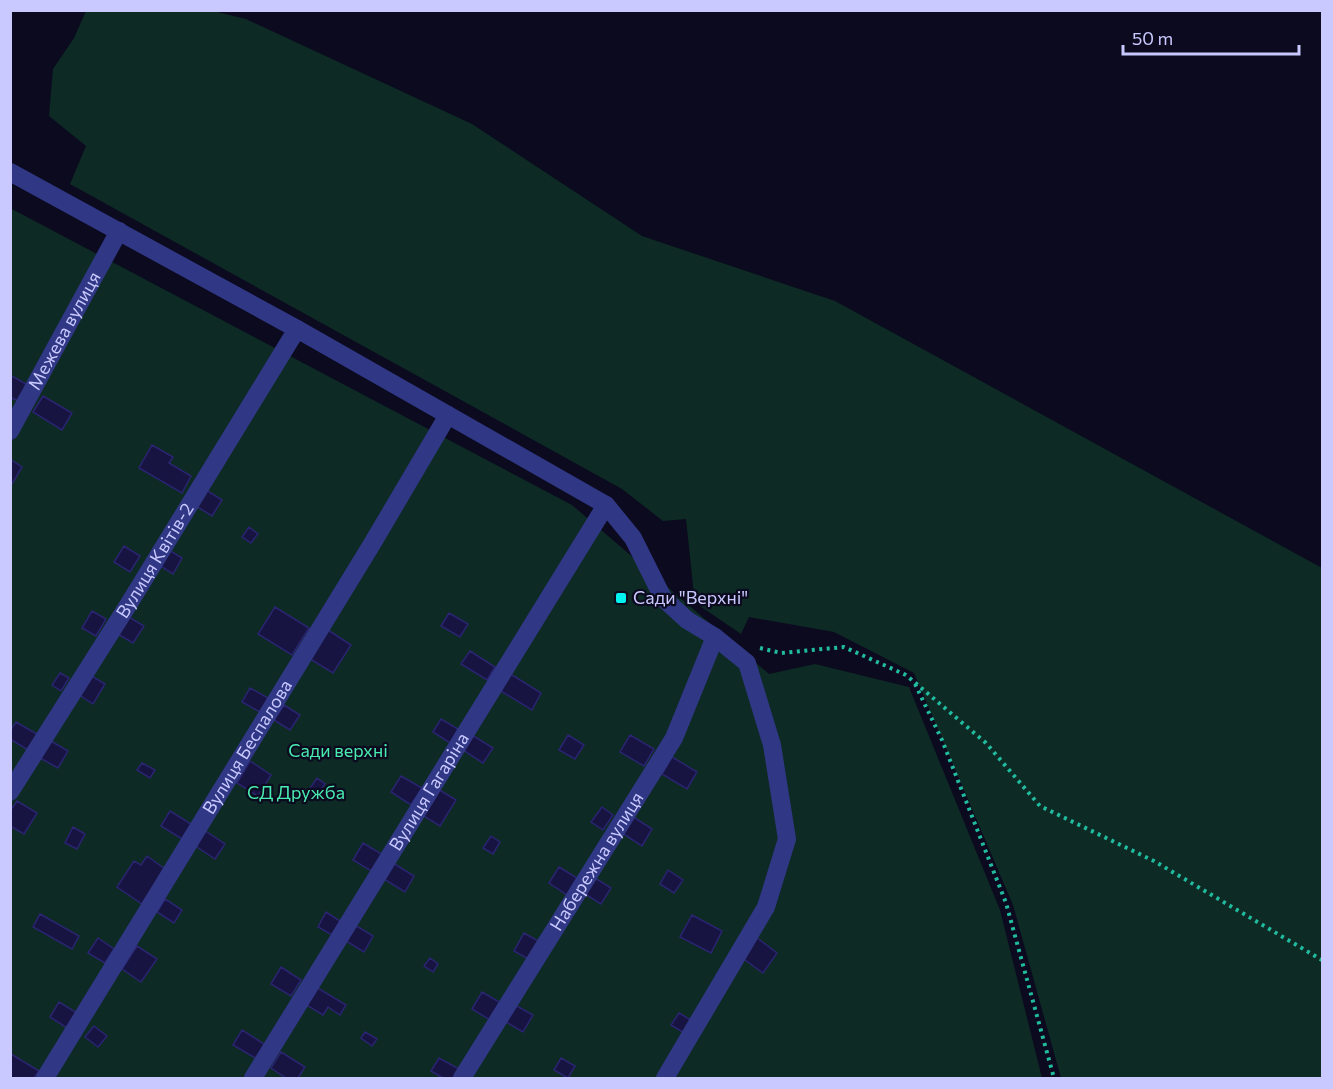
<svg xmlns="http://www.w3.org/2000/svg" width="1333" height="1089" font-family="Commissioner,sans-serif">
<rect width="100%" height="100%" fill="#0b0a1f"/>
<!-- green -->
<path fill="#0d2a25" d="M86,11H213L246,19L472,124L642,236L835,301L1322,568V1078H1061L1013,905L914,673L834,632L749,617L741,634L700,606L694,595L686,519L663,521L622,489L70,184L86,146L49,116L53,69L74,38Z
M10,208L572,505L769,674L815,664L909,687L1000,910L1042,1078H11Z"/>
<!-- building -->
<path fill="#181442" stroke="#2a2471" stroke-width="1.5" d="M10,375L28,385L18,401L10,397Z
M43,396L72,413L62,430L33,412Z
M152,445L173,457L169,463L191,476L182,493L139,468Z
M10,459L22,467L12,484L10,483Z
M203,488L222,500L212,516L193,504Z
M249,527L258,534L251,543L242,537Z
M124,546L140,556L130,572L114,562Z
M169,550L182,558L173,574L159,565Z
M275,607L309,628L292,655L258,634Z
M92,611L106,619L96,636L82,628Z
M449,613L468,624L460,637L441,626Z
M127,616L144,626L133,643L116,633Z
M325,628L351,645L333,673L307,657Z
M470,651L495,667L487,680L461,664Z
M60,673L69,678L61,691L52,685Z
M509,673L541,693L532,710L499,690Z
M90,675L105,684L93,704L78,694Z
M250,688L268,698L260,712L242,702Z
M284,705L300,715L290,730L274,720Z
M441,719L458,729L450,743L433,732Z
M16,722L37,734L28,750L10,739V731Z
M472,735L493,748L483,763L463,750Z
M568,735L584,745L575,759L559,750Z
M630,735L654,749L644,766L620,752Z
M51,741L68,751L58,768L40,758Z
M672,757L697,772L687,789L662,774Z
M250,761L271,775L258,796L237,783Z
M142,763L155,770L150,778L137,770Z
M401,776L422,788L411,805L391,792Z
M317,778L325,784L316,797L308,791Z
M438,789L456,800L440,826L422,815Z
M17,801L37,813L24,834L10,826V811Z
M602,807L613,815L603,830L591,822Z
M170,811L191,824L182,839L161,826Z
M632,816L652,829L642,846L622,833Z
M73,827L85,834L77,849L65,843Z
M204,830L225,844L215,859L194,845Z
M491,836L500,842L493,854L483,848Z
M363,843L383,855L373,872L353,860Z
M147,856L165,869L142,904L117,887L134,861L141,865Z
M393,863L414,876L405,892L384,879Z
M559,867L577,878L567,895L549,883Z
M668,870L683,880L674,893L660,884Z
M595,878L611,888L601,904L585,894Z
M165,899L182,910L174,923L157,912Z
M326,912L340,921L332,935L318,927Z
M40,914L79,936L72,949L33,927Z
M692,915L722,931L711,953L680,937Z
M355,925L373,936L364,952L346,941Z
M524,933L540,942L530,960L514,951Z
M756,937L777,953L763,973L741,957Z
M98,938L114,949L105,963L88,953Z
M137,946L157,959L141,982L122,969Z
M430,958L438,964L433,972L424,966Z
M281,967L301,980L291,996L271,984Z
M316,987L346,1005L340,1015L328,1007L323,1015L305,1004Z
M482,992L501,1003L490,1020L472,1009Z
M59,1002L77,1013L67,1028L50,1017Z
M515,1005L533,1015L523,1032L506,1022Z
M679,1013L694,1022L686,1034L671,1025Z
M94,1026L107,1036L98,1047L85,1037Z
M242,1030L267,1046L259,1060L233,1045Z
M365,1032L377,1039L372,1046L361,1038Z
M281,1052L305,1067L298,1078H286L271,1068Z
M11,1054L39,1071L34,1078H11Z
M439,1058L461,1070L456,1078H443L431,1071Z
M561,1058L575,1066L568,1078L554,1070Z"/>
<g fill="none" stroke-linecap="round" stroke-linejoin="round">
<!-- path -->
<path stroke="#21bb9f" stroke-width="4" stroke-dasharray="3 4.5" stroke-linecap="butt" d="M760,648L781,653L844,647L906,675L986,743L1040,806L1154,861L1322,960
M915,684L942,740L1006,903L1054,1078"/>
<!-- minor -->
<g stroke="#303784" stroke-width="18">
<path d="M10,172L297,329L606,505L633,538L663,598L687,620L715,637L747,663L772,745L787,839L766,907L665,1078"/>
<path id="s1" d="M10,431L119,231"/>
<path id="s2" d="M10,792L130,602L297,329"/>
<path id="s3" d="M45,1078L372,544L448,415"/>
<path id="s4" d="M253,1078L606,505"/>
<path id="s5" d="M462,1078L674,738L715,637"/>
</g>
</g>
<!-- markers -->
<rect fill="#00f4ef" stroke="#0b0a1f" stroke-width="2" x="615" y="592" width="12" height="12" rx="3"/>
<g text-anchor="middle" stroke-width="4.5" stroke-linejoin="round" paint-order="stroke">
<!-- street labels -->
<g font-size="18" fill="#c9c9ff" stroke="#0b0a1f">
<text dy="6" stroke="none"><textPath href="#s1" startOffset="114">Межева вулиця</textPath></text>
<text dy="6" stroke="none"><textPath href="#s2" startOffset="273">Вулиця Квітів-2</textPath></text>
<text dy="6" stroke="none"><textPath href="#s3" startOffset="388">Вулиця Беспалова</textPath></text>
<text dy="6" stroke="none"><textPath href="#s4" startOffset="336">Вулиця Гагаріна</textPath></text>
<text dy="6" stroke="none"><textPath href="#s5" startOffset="255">Набережна вулиця</textPath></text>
</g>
<!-- poi labels -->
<g font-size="18" fill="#c9c9ff" stroke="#0b0a1f" text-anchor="start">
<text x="633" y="604">Сади "Верхні"</text>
</g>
<!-- park labels -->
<g font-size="18" fill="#49ebaf" stroke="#0b0a1f">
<text x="338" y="757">Сади верхні</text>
<text x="296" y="799">СД Дружба</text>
</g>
</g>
<!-- border -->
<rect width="1333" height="1089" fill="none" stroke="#c9c9ff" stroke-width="24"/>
<!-- scale -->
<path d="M1123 45v9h176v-9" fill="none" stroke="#c9c9ff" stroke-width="3"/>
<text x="1132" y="45" font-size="18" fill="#c9c9ff" stroke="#0b0a1f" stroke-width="4.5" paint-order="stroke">50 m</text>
</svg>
